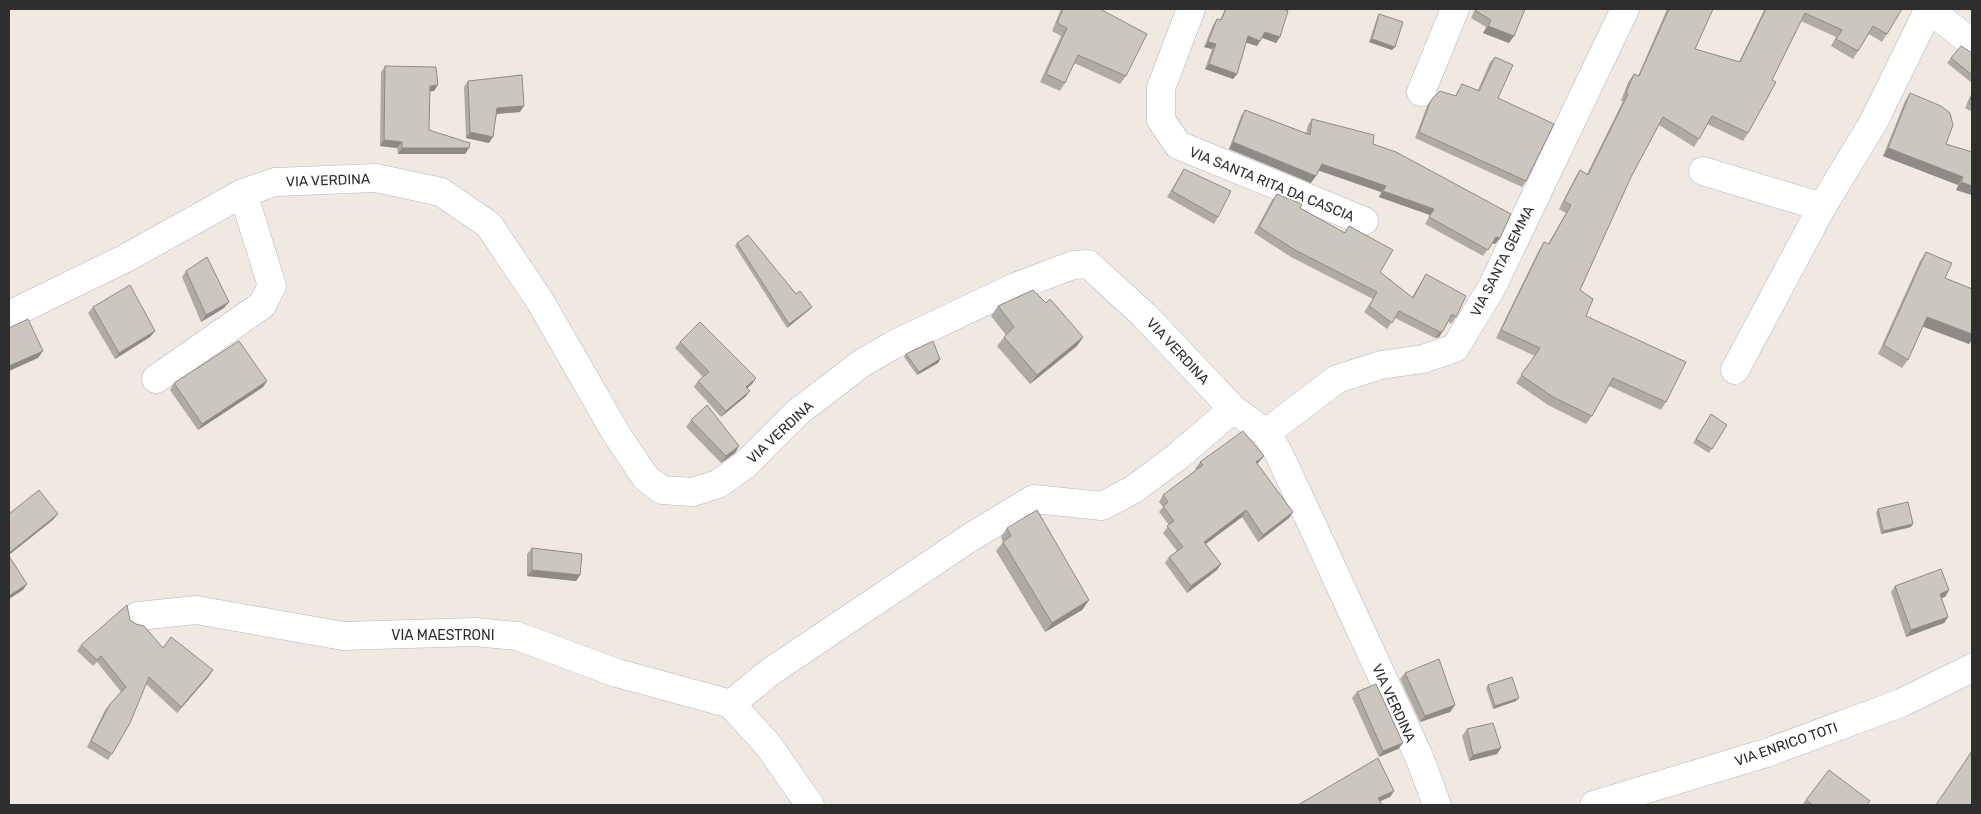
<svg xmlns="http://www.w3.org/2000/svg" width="1981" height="814" font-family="Rubik,sans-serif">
<rect width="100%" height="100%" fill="#efe9e1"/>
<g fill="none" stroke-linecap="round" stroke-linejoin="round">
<defs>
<path id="minor" d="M1191,9L1161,88V120L1178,145L1364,221
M1929,9L1972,43
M1421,92L1455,9
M1703,171L1822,207
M9,315L126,258L243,193L275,182L376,178L441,192L489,225L540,301L617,435L646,478L662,490L693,492L718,484L746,464L798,412L862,363L893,345L1015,287L1073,265L1088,264L1144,315L1233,409L1266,433L1278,452L1309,518L1420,759L1437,805
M1735,370L1822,207L1873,123L1929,9
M156,379L262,305L272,286L243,193
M1266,433L1337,379L1381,365L1423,359L1455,348L1492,287L1625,9
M138,616L196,610L343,636L475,632L517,636L617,673L731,704L768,745L810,805
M731,704L770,672L971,537L1034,499L1102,506L1134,489L1177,457L1233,409
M1594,805L1766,753L1901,703L1972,668"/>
</defs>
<!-- minor casing -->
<use href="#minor" stroke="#b4b7c1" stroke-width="29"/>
<!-- minor -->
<use href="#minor" stroke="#fff" stroke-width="28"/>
</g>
<!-- wall -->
<path fill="#afaba4" d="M1061,9H1100L1126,76L1120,84L1074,63L1065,83L1060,91L1040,82L1061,36L1052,31Z
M1225,9H1283L1280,37L1276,43L1262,38L1257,46L1246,42L1237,74L1233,79L1205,69L1212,49L1204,47L1213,25L1217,19L1220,20Z
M1475,9H1525L1509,43L1483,33L1486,27L1471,18Z
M1667,9H1713L1695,49L1739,62L1764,10L1762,9H1902L1882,42L1869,34L1853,59L1831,46L1836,37L1801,21L1772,80L1748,133L1743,141L1707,124L1699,139L1694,147L1659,125L1631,177L1580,290L1586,316L1666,402L1661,410L1609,386L1592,416L1586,424L1548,405L1516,383L1535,356L1496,338L1539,250L1544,242L1548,244L1566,213L1559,209L1575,178L1580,170L1587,174L1623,101H1621L1628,82L1634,74L1638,76Z
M1379,14L1392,50L1369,42L1377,18Z
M1972,53V83L1947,63L1951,58Z
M1495,57L1498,98L1526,181L1522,187L1415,138L1427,106L1431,100L1455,96L1462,84L1478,90L1490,62Z
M385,66L434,91H430L429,130L469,148L465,154H398L397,148L380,146L381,72Z
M468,81L520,112L497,114L489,143L466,138L464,87Z
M1972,92V108L1970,111L1965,108Z
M1910,93L1946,144L1972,152V195L1956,190L1958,185L1883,156L1905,101Z
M1245,110L1306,133L1308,125L1312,119L1373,144L1500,238L1495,244L1492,243L1483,256L1425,224L1430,215L1379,197L1381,192L1318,170L1311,183L1229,149L1241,116Z
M1184,169L1218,217L1214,224L1167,197Z
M1277,194L1300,208L1344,233L1349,226L1380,272L1412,297L1426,274L1456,317L1451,324L1448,321L1439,337L1435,338L1395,318L1387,329L1364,312L1373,299L1291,257L1254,233L1272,200Z
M737,243L812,307L809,310L787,328L735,246Z
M1926,252L1945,278L1972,289V340L1969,344L1923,326L1908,360L1902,368L1878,354L1920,261Z
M186,271L224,308L201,322L182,277Z
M1046,303L1083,337L1077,346L1030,384L997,346L1006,335L991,316L998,306Z
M93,307L155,331L150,337L115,359L88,313Z
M680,342L756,378L752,384L747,388L750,391L745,397L721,417L694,387L698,381L703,377L675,348Z
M906,354L940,359L938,363L917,375L904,357Z
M267,381L263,387L198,430L170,390L174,383Z
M1711,414L1727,425L1709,453L1693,443Z
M691,420L739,446L735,453L721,463L686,427Z
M1200,462H1259L1257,464L1293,512L1289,518L1258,542L1242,517L1206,544L1221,564L1217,570L1187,593L1165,563L1169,557L1177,551L1163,533L1169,525L1159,512L1163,507L1159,502L1163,495L1196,470L1195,469Z
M1878,509L1911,527L1881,534L1876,513Z
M1007,528L1089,600L1082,610L1045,632L996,551L1003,542L1001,537Z
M532,548L580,575L576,581L527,576V554Z
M1895,586L1949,590L1945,597L1941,598L1948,617L1944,623L1906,637L1891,592Z
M130,620L163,648L213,670L209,676L177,713L146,684L112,754L108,760L87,747L105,710L110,704L121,692L97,662L93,666L77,651L81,645Z
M1405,673L1455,705L1450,712L1420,722L1400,679Z
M1488,685L1516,701L1493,709L1486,688Z
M1357,692L1403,743L1398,749L1379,757L1352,698Z
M1467,729L1497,754L1469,761L1462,736Z
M1829,770L1867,805H1802Z"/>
<!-- shaded-wall -->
<path fill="#8e8b86" d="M1488,26L1514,36L1509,43L1483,33Z
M1265,32L1280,37L1276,43L1261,37Z
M1248,36L1260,41L1257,46L1244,42Z
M1372,39L1395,47L1392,50L1369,42Z
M1208,42L1216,44L1212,49L1204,47Z
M1209,64L1237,74L1233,79L1205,69Z
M438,85L434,91L426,92L430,86Z
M524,106L520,112L493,114L497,108Z
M470,132L493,137L489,143L466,138Z
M384,140L402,142L397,148L380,146Z
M1233,142L1316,176L1311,183L1229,149Z
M402,148H469L465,154H398Z
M1888,148L1963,177L1958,185L1883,156Z
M1322,164L1386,186L1381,192L1317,170Z
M1961,182L1972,186V195L1956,190Z
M1383,191L1434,209L1430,215L1379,197Z
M1496,237L1500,238L1495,244L1492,243Z
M229,302L224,308L201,322L206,315Z
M812,307L809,310L787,328L789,324Z
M1927,317L1972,334V340L1969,344L1921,326Z
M155,331L150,337L115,359L119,353Z
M1443,331L1439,337L1435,338L1440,332Z
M1083,337L1077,346L1030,384L1037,375Z
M43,351L38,358L9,371V366Z
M940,359L938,363L917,375L919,372Z
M756,378L752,384L742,393L746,387Z
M267,381L263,387L198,430L202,424Z
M750,391L745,397L721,417L726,411Z
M739,446L735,453L721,463L726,456Z
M1264,456L1259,462L1252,468L1256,462Z
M1246,510L1242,517L1200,548L1204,542Z
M1293,512L1289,518L1258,542L1263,535Z
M58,514L53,520L9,555V553Z
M1913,524L1911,527L1881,534L1883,531Z
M1221,564L1217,570L1187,593L1191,586Z
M532,570L580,575L576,581L527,576Z
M27,584L23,590L9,599V596Z
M1949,590L1945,597L1935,600L1940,594Z
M1089,600L1082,610L1045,632L1052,623Z
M1948,617L1944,623L1906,637L1911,630Z
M213,670L209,676L177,713L181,707Z
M1519,698L1516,701L1493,709L1495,706Z
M1455,705L1450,712L1420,722L1425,716Z
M1403,743L1398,749L1379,757L1383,751Z
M1501,748L1497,754L1469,761L1473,755Z
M1394,791L1390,797L1374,804L1378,798Z"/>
<!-- building -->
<path fill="#cbc7bf" stroke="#8e8b86" d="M1063,9H1100L1147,34L1126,76L1078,55L1065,83L1046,74L1067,28L1057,23Z
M1226,9H1283L1288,11L1280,37L1265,32L1260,41L1248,36L1237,74L1209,64L1216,44L1208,42L1217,19L1221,20Z
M1477,9H1525L1514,36L1488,26L1491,20L1476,11Z
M1669,9H1713L1695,49L1740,62L1766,9H1902L1887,34L1873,26L1858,51L1836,39L1842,30L1805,13L1772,80L1776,82L1748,133L1712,116L1699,139L1663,117L1631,177L1580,290L1593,299L1586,316L1686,362L1666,402L1613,378L1592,416L1553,397L1521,375L1540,348L1501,330L1544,242L1549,244L1571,205L1564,201L1580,170L1588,175L1628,94L1626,93L1634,74L1639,76Z
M1379,14L1403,22L1395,47L1372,39Z
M1961,46L1972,53V75L1951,58Z
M1495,57L1513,65L1498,98L1554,124L1526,181L1419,132L1431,100L1440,91L1456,96L1462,84L1479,91Z
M385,66L436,67L438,85L430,86L429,130L470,143L469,148H402V142L384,140Z
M522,75L524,106L497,108L493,137L470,132L468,81Z
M1910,93L1941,106L1950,113L1953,125L1946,144L1972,152V186L1961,182L1963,177L1888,148Z
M1972,95V105L1969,103Z
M1245,110L1310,135L1312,119L1374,135L1373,144L1396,152L1511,214L1500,238L1496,237L1488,250L1429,217L1434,209L1383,191L1386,186L1322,164L1316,176L1233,142Z
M1184,169L1231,191L1218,217L1172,191Z
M1277,194L1302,204L1300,208L1345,233L1349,226L1393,250L1380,272L1413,298L1426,274L1466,296L1456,317L1452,314L1443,331L1440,332L1399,311L1392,323L1369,306L1377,292L1295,250L1259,227Z
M748,235L796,294L800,291L812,307L789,324L737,243Z
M1926,252L1952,263L1945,278L1972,289V334L1927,317L1908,360L1884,345Z
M207,257L229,302L206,315L186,271Z
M130,285L155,331L119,353L93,307Z
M1033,290L1046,303L1050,299L1083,337L1037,375L1004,337L1014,327L998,306Z
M28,319L43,351L9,366V328Z
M700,322L756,378L746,387L750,391L726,411L698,381L709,372L680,342Z
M239,341L267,381L202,424L174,383Z
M933,341L940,359L919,372L906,354Z
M707,405L739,446L726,456L691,420Z
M1711,414L1727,425L1712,449L1696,439Z
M1243,431L1264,456L1256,462L1293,512L1263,535L1246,510L1204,542L1221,564L1191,586L1169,557L1183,547L1167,526L1174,521L1163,506L1168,502L1163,495L1203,465L1200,462Z
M39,490L58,514L9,553V514Z
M1908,502L1913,524L1883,531L1878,509Z
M1037,510L1089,600L1052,623L1003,542L1011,536L1007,528Z
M532,548L582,554L580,575L532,570Z
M9,556L27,584L9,596Z
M1941,569L1949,590L1940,594L1948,617L1911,630L1895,586Z
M127,605L130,620L136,624L144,626L163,648L171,637L213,670L181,707L149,677L130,723L112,754L91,741L110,704L126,687L101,656L97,660L81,645Z
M1439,659L1455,705L1425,716L1405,673Z
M1512,677L1519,698L1495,706L1488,685Z
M1376,684L1403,743L1383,751L1357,692Z
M1493,723L1501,748L1473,755L1467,729Z
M1972,751V805H1936Z
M1378,758L1394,791L1378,798L1382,805H1298Z
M1829,770L1870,801L1867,805H1813L1806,800Z"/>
<g text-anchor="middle" stroke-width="4" stroke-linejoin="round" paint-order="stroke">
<!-- street labels -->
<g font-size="14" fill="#2e2e2e" stroke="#fff">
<text transform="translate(328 180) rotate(-2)" y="5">VIA VERDINA</text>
<text transform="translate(1272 184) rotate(22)" y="5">VIA SANTA RITA DA CASCIA</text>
<text transform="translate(1502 261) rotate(-63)" y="5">VIA SANTA GEMMA</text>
<text transform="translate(1178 351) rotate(47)" y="5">VIA VERDINA</text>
<text transform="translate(780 432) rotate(-43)" y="5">VIA VERDINA</text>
<text x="443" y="640">VIA MAESTRONI</text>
<text transform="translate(1394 703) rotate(65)" y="5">VIA VERDINA</text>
<text transform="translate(1786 744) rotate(-19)" y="5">VIA ENRICO TOTI</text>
</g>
</g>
<!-- border -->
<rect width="1981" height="814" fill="none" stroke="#2e2e2e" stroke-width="20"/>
</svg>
